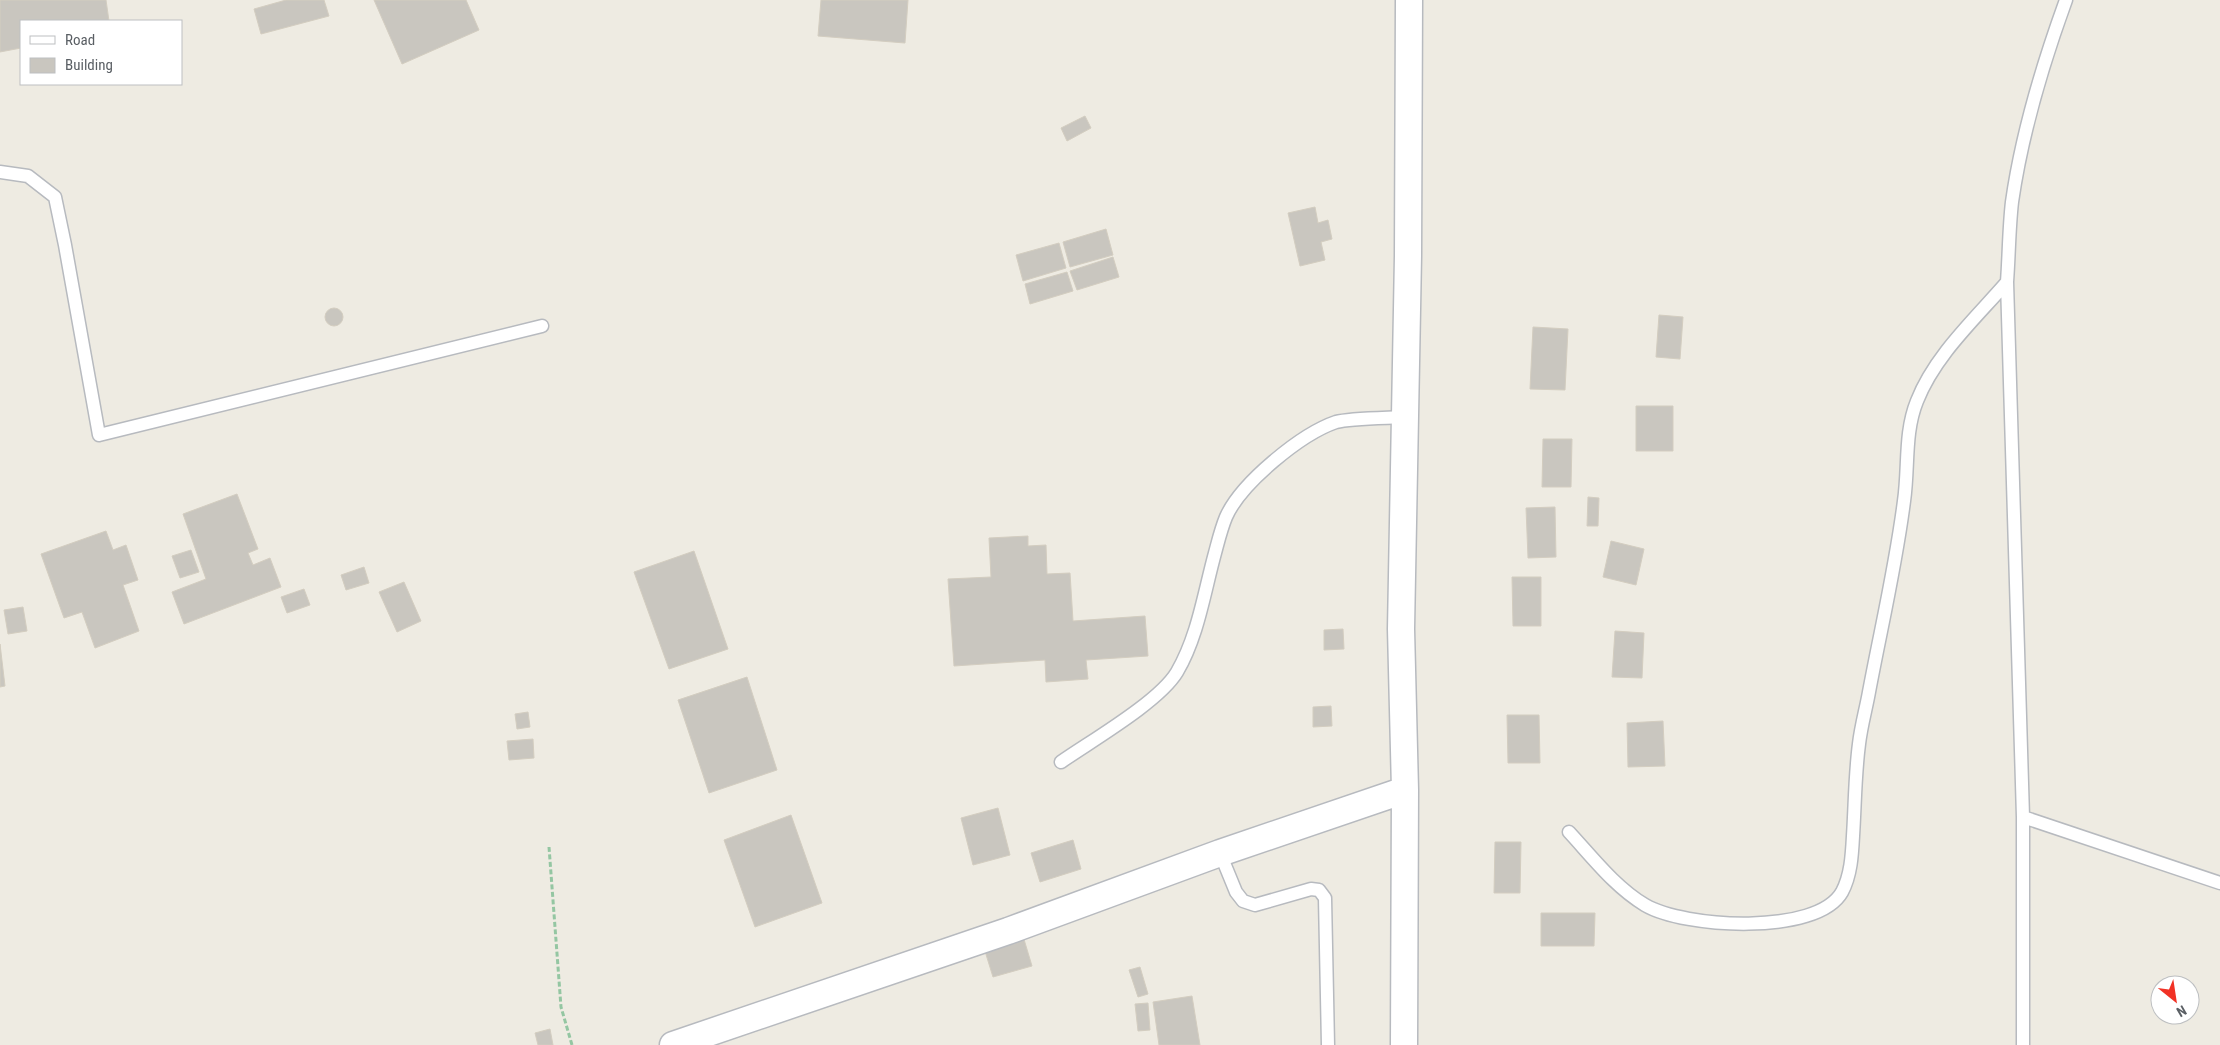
<svg xmlns="http://www.w3.org/2000/svg" width="2220" height="1045" font-family="'Roboto Condensed',sans-serif">
<rect width="100%" height="100%" fill="#eeebe2"/>
<!-- building -->
<path fill="#c9c6bf" stroke="#d3cdc0" d="M0,0H106L109,21H21V48L0,52Z
M286,0H324L329,16L261,34L254,9Z
M374,0H466L479,30L402,64Z
M821,0H908L905,43L818,36Z
M1085,116L1091,128L1067,141L1061,128Z
M1315,207L1318,223L1328,220L1332,239L1321,242L1325,260L1300,266L1288,213Z
M1106,229L1113,255L1070,267L1063,242Z
M1059,243L1066,268L1023,281L1016,255Z
M1113,257L1119,277L1077,290L1070,271Z
M1067,272L1073,291L1030,304L1025,284Z
M325 317a9 9 0 1 1 18 0a9 9 0 1 1-18 0Z
M1659,315L1683,317L1680,359L1656,357Z
M1533,327L1568,329L1565,390L1530,389Z
M1636,406H1673V451H1636Z
M1543,439H1572L1571,487H1542Z
M237,494L258,549L248,553L253,565L270,558L281,587L184,624L172,592L206,579L183,514Z
M1588,497L1599,498L1598,526H1587Z
M1555,507L1556,557L1528,558L1526,508Z
M106,531L113,550L126,545L138,580L123,585L139,631L95,648L82,612L64,618L41,554Z
M1028,536V546L1046,545L1047,574L1070,573L1073,621L1145,616L1148,656L1086,660L1088,679L1046,682L1045,660L954,666L948,579L991,577L989,538Z
M1611,541L1644,549L1636,585L1603,577Z
M191,550L199,572L180,578L172,556Z
M694,551L728,649L669,669L634,572Z
M364,567L369,583L346,590L341,575Z
M1512,577H1541V626H1513Z
M404,582L421,621L397,632L379,592Z
M304,589L310,605L287,613L281,597Z
M23,607L27,631L8,634L4,610Z
M1343,629L1344,649L1324,650V630Z
M1615,631L1644,633L1642,678L1612,677Z
M0,644L5,686L0,687Z
M747,677L777,770L709,793L678,700Z
M1331,706L1332,726L1313,727V707Z
M528,712L530,727L517,729L515,714Z
M1507,715H1539L1540,763H1508Z
M1663,721L1665,766L1628,767L1627,723Z
M533,739L534,758L509,760L507,741Z
M998,808L1010,855L973,865L961,818Z
M791,815L822,903L755,927L724,840Z
M1073,840L1081,869L1040,882L1031,853Z
M1495,842H1521L1520,893H1494Z
M1541,913H1595L1594,946H1541Z
M1023,936L1032,966L993,977L984,948Z
M1140,967L1148,994L1138,997L1129,970Z
M1192,996L1200,1045H1159L1153,1002Z
M1148,1003L1150,1030L1138,1031L1135,1004Z
M550,1029L553,1045H538L535,1033Z"/>
<g fill="none" stroke-linecap="round" stroke-linejoin="round">
<defs>
<path id="service" d="M0,172L28,176L55,197L65,245L99,435L542,326
M1061,762C1091,741 1159,702 1177,672C1198,636 1204,593 1215,553C1218,542 1221,529 1226,517C1241,483 1301,434 1336,422C1350,418 1387,418 1404,417
M2023,817L2220,883
M1569,832C1593,858 1615,887 1645,905C1684,928 1817,936 1842,892C1851,875 1852,855 1853,836C1855,805 1855,774 1859,744C1861,726 1866,709 1869,692C1881,628 1896,565 1904,501C1909,467 1904,433 1917,401C1935,355 1976,318 2007,282
M1220,853L1236,892L1243,901L1255,905L1311,889L1319,890L1325,898L1328,1045
M2023,1045V817L2007,282C2009,255 2009,228 2012,202C2022,132 2042,66 2066,0"/>
<path id="minor" d="M673,1045L1008,931L1220,853L1405,790L1401,629L1408,256L1409,0
M1404,1045L1405,790"/>
</defs>
<!-- service casing -->
<use href="#service" stroke="#b7babf" stroke-width="15"/>
<!-- minor casing -->
<use href="#minor" stroke="#b7babf" stroke-width="29"/>
<!-- path -->
<path stroke="#94c6a2" stroke-width="3" stroke-dasharray="5 2.5" stroke-linecap="butt" d="M549,847L561,1007L572,1045"/>
<!-- service -->
<use href="#service" stroke="#fff" stroke-width="12"/>
<!-- minor -->
<use href="#minor" stroke="#fff" stroke-width="26"/>
</g>
<!-- legend -->
<rect x="20" y="20" width="162" height="65" fill="#ffffff" stroke="#bdbfc1"/>
<rect x="30" y="36" width="25" height="8" fill="#ffffff" stroke="#bdbfc1"/>
<text x="65" y="45" font-size="15" fill="#5a5f64">Road</text>
<rect x="30" y="58" width="25" height="15" fill="#c9c6bf" stroke="#bdbfc1"/>
<text x="65" y="70" font-size="15" fill="#5a5f64">Building</text>
<!-- north arrow -->
<g transform="translate(2175 1000) rotate(150)"><circle r="24" fill="#ffffff" stroke="#bdbfc1"/>
<path d="M0-4L9 19L0 12L-9 19Z" fill="#f13225"/>
<text y="-8" font-size="14" font-weight="bold" text-anchor="middle" fill="#5a5f64">N</text>
</g>
</svg>
